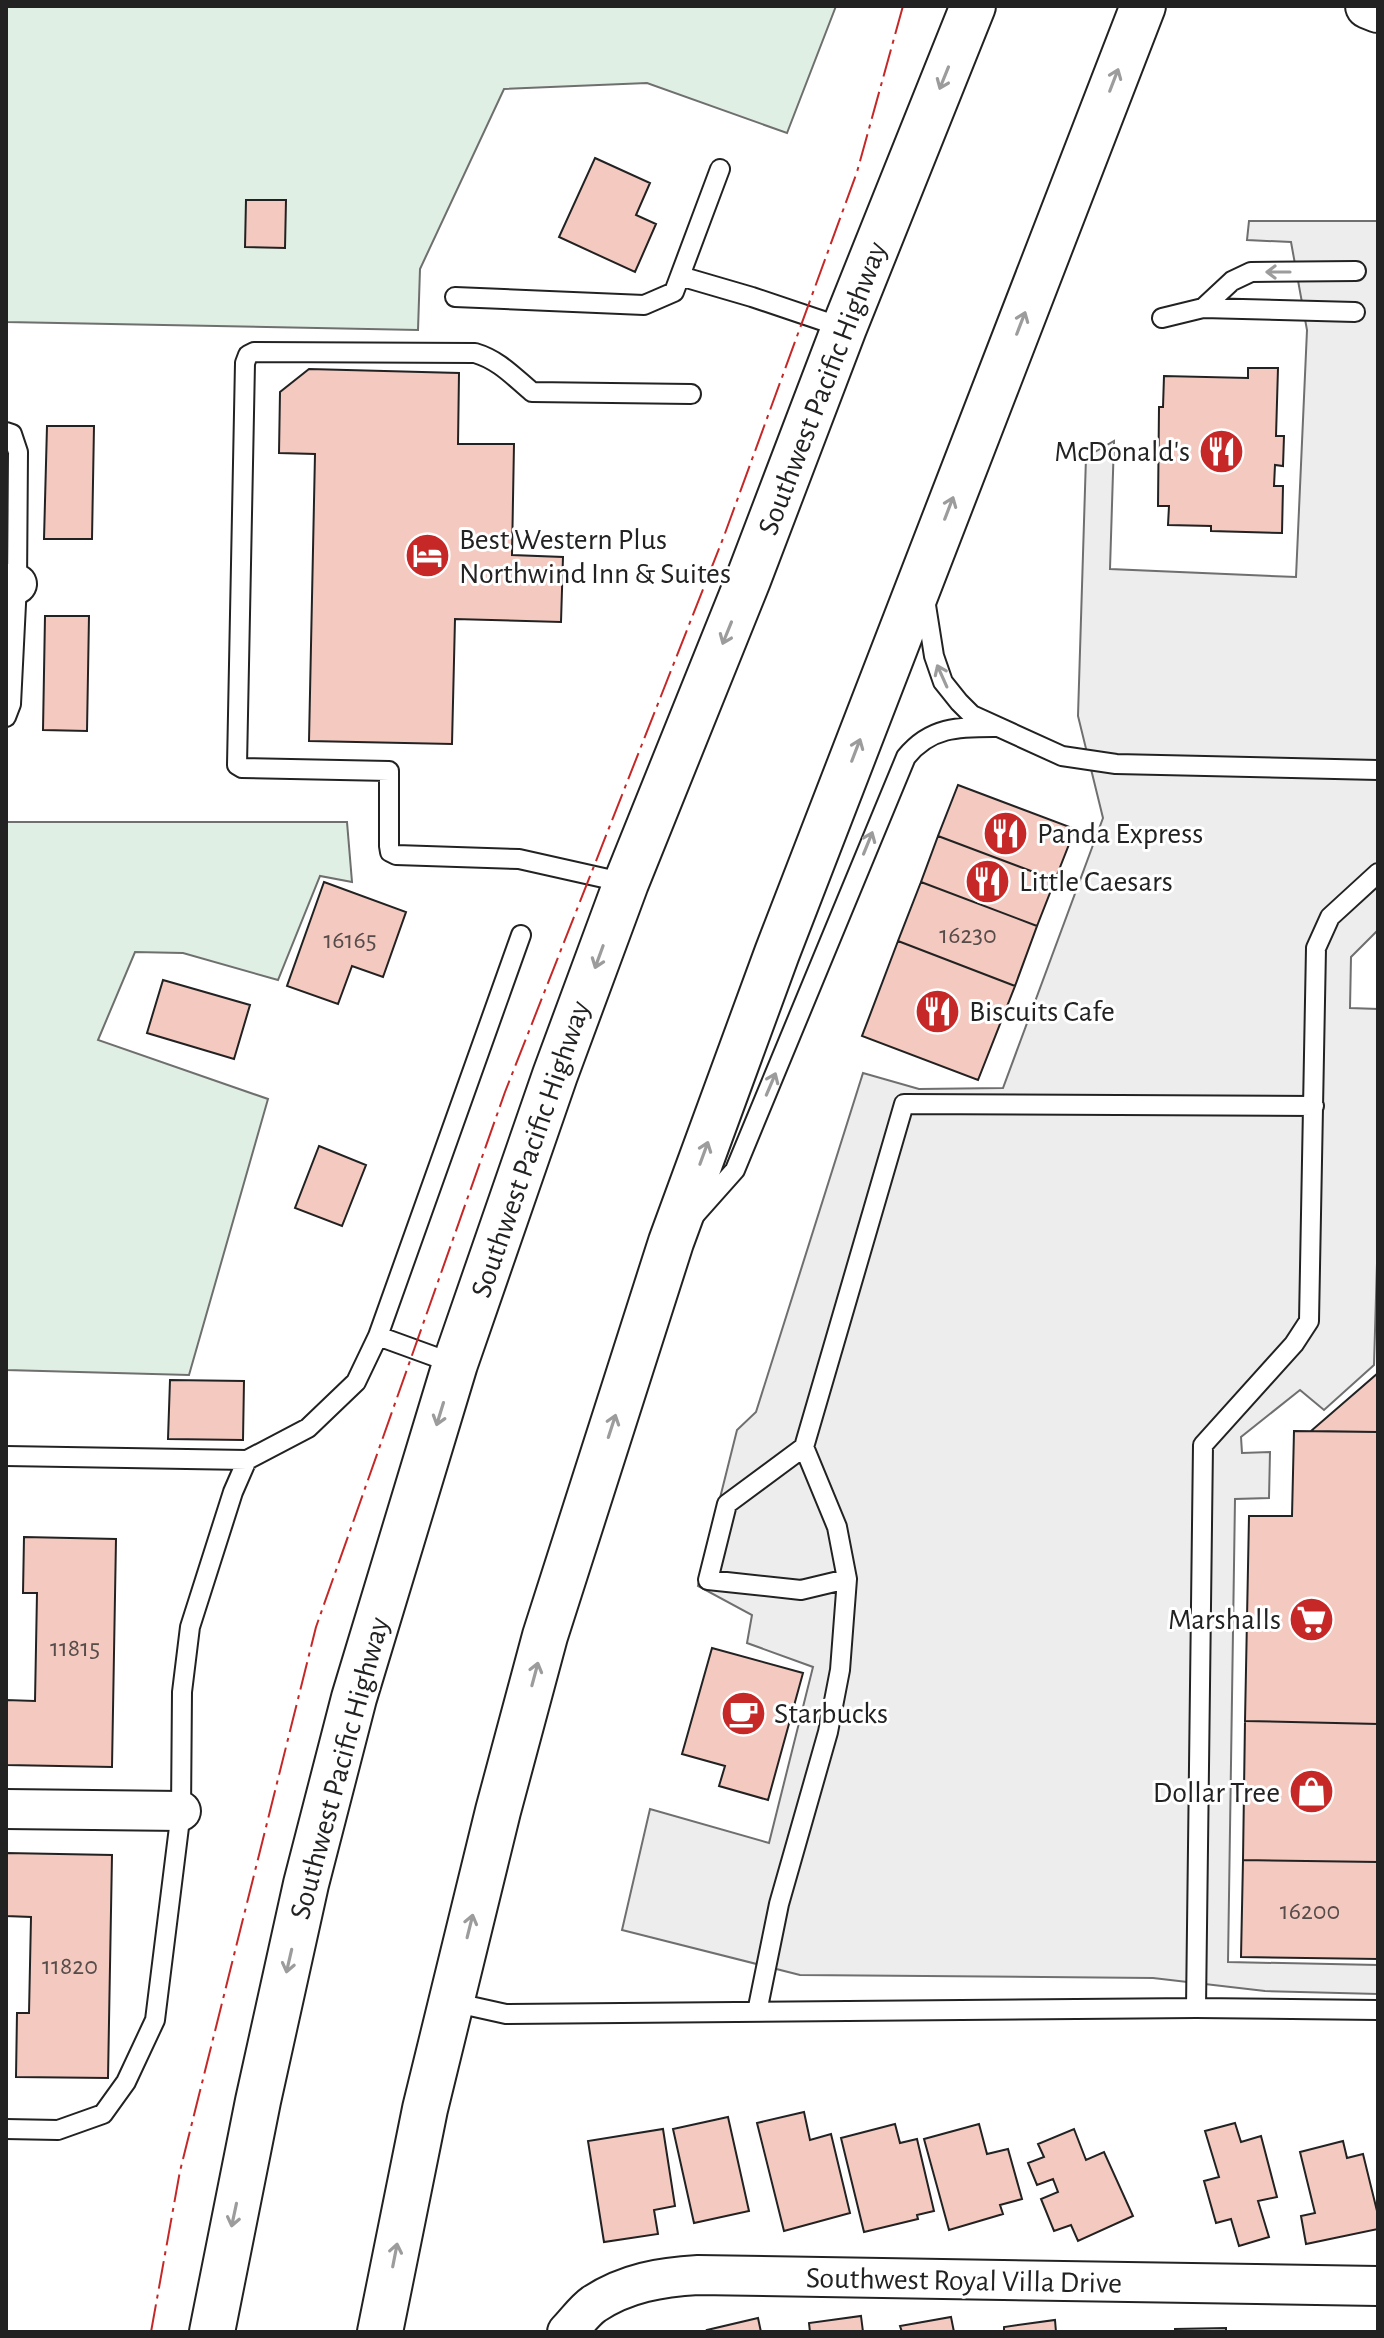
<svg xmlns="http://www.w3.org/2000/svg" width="1384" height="2338" font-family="'Alegreya Sans',sans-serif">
<rect width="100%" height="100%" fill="#fff"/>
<!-- green -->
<path fill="#e0efe3" stroke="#6f6f6f" stroke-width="2" d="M6,6H836L787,133L647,83L504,89L420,269L418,330L6,322Z
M6,822H347L352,882L320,876L278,980L183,953L135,952L98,1040L268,1099L189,1375L6,1370Z"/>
<!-- parking -->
<path fill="#ededed" stroke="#6f6f6f" stroke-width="2" d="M1249,221H1378V930L1351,957L1350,1008L1378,1009V1229L1374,1365L1324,1410L1300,1390L1241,1437L1242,1453L1270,1452L1269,1498L1235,1499L1228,1962L1378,1965V1994L1265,1991L1153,1978L800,1975L622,1930L650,1809L769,1843L813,1667L747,1643L752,1615L698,1586L737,1430L756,1412L863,1073L919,1089L1003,1088L1103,818L1078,716L1086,457L1114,441L1110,569L1296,577L1307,330L1291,242L1247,240Z"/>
<!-- building -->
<path fill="#f3c9c0" stroke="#222" stroke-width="2" d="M595,158L650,183L636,215L656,224L635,272L559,237Z
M246,200H286L285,248L245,247Z
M1248,368H1278L1276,436H1284L1283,466L1275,465L1274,486H1283L1282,533L1211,531V526L1168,525L1169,506H1158L1159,407H1163L1164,376L1248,378Z
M309,369L459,373L458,444H514L512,555L563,557L561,622L455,619L452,744L309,741L315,454L279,453L280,392Z
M47,426H94L92,539H44Z
M45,616H89L87,731L43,730Z
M958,785L1075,829L1055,880L938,836Z
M938,836L1055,880L1037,926L921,882Z
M324,882L406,912L383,977L352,966L338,1004L287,986Z
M921,882L1037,926L1015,986L898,941Z
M898,941L1015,986L978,1080L862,1036Z
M163,980L250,1005L234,1059L147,1033Z
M319,1146L366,1165L342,1226L295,1208Z
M1378,1373V1432L1311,1431Z
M170,1380L244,1381L243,1440L168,1439Z
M1294,1431L1378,1432V1724L1245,1721L1249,1516H1292Z
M24,1537L116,1539L112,1767L6,1765V1700L35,1701L37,1593H23Z
M712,1648L803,1673L768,1800L719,1786L725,1766L682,1754Z
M1245,1721L1378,1724V1862L1243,1860Z
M6,1853L112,1855L108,2078L16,2077L17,2013H29L31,1917L6,1916Z
M1243,1860L1378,1862V1959L1241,1957Z
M804,2112L810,2140L831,2134L850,2213L784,2231L757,2123Z
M728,2117L749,2211L694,2223L673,2129Z
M1235,2123L1241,2142L1261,2136L1277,2197L1258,2201L1269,2237L1239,2246L1231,2219L1216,2223L1204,2181L1219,2177L1205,2131Z
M895,2124L900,2143L917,2139L934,2211L917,2215L918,2219L864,2232L841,2138Z
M979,2124L987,2154L1008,2149L1022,2199L1000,2205L1003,2214L949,2230L924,2139Z
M663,2129L675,2206L654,2210L658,2234L604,2242L588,2141Z
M1074,2129L1086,2160L1104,2152L1133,2216L1078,2241L1071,2225L1054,2231L1041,2199L1058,2192L1053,2179L1037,2185L1028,2163L1044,2157L1038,2144Z
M1343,2141L1347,2158L1363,2154L1378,2215V2229L1306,2244L1301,2216L1315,2213L1300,2152Z
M861,2316L863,2332H810L809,2323Z
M951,2317L954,2332H902L900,2326Z
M758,2318L761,2332H708L707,2330Z
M1055,2320L1056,2332H999L1004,2331V2327Z
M1226,2328V2332H1175V2329Z"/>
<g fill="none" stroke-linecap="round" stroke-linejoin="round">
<defs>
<path id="service" d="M680,276L752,297L844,328
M455,297L644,305L674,292L720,169
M1203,308L1355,312
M1162,318L1203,308L1232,281L1251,272L1356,271
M6,432L12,434L18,452L17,584L11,704L6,717
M925,599L934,656L943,682L959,702L972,715L1062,756L1116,764L1378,770
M626,883L519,859L396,855L390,852L389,846V771L242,768L237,765L245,363L248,355L254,352L475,353C499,360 514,377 532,392L691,394
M695,1215L735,1170L906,757C931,726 960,727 997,727
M378,1336L455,1364
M804,1447L837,1527L847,1579
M6,1456L247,1460L308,1428L356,1382L378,1336L521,935
M452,2002L506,2014L1196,2008L1378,2010
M1196,2008L1203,1445L1294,1344L1309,1321L1316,948L1330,917L1378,873
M757,2012L779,1904L828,1732L840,1670L847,1579L801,1590L708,1580L727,1504L804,1447L904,1104L1314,1106
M6,2129L58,2130L103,2114L126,2082L155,2020L181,1811L182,1692L190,1627L233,1492L247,1460"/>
<path id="minor" d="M6,583L17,584
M6,1809L181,1811
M567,2332C576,2323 584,2311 594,2304C626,2283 661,2277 698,2275L1378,2286"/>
<path id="primary" d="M1368,6L1378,10"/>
<path id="trunk" d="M212,2332L258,2101L306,1884L354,1698L455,1364L555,1075L626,883L748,580L844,328L973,6
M380,2332L425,2109L498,1811L545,1636L671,1242L777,953L1143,6"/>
</defs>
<!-- service casing -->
<use href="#service" stroke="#222" stroke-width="22"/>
<!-- minor casing -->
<use href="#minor" stroke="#222" stroke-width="42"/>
<!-- primary casing -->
<use href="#primary" stroke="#222" stroke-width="48"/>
<!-- trunk casing -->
<use href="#trunk" stroke="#222" stroke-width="48"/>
<!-- service -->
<use href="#service" stroke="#fff" stroke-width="18"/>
<!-- minor -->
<use href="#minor" stroke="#fff" stroke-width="38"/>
<!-- primary -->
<use href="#primary" stroke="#fff" stroke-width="44"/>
<!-- trunk -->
<use href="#trunk" stroke="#fff" stroke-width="44"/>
<!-- power -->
<path stroke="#c62828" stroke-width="2" stroke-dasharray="28 6 4 6" stroke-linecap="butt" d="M151,2332L180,2171L316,1627L505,1092L724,536L857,172L903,6"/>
</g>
<!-- one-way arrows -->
<defs><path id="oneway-shaft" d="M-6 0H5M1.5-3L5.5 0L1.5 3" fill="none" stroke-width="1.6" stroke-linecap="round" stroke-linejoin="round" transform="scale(2)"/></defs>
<g stroke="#9c9c9c">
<use href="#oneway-shaft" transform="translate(944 78) rotate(112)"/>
<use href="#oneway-shaft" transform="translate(1114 80) rotate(-69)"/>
<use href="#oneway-shaft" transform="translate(1278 272) rotate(180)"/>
<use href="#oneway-shaft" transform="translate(1021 323) rotate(-69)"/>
<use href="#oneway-shaft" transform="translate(949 508) rotate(-69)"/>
<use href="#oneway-shaft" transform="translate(727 633) rotate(112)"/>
<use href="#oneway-shaft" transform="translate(942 676) rotate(-114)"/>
<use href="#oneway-shaft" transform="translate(856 750) rotate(-69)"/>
<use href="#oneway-shaft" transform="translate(868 843) rotate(-68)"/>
<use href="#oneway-shaft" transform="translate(599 957) rotate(110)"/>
<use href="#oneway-shaft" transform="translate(771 1084) rotate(-67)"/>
<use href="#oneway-shaft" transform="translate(704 1153) rotate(-70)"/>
<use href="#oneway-shaft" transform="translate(440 1414) rotate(107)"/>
<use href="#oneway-shaft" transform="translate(612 1426) rotate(-72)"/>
<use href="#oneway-shaft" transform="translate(535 1674) rotate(-75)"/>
<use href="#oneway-shaft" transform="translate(470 1926) rotate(-76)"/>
<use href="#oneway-shaft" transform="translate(289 1961) rotate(103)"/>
<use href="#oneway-shaft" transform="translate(234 2215) rotate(102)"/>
<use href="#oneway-shaft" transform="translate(395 2255) rotate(-79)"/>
</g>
<!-- icons -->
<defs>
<symbol id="restaurant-disc" viewBox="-11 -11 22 22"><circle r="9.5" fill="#c62828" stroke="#fff"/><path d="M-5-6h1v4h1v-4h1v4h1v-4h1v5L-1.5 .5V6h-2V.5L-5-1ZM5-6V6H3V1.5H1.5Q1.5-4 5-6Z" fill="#fff"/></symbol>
<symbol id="hotel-disc" viewBox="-11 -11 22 22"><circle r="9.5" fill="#c62828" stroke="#fff"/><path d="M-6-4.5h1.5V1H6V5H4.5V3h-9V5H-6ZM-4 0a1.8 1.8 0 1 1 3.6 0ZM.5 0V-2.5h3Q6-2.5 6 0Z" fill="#fff"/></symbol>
<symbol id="supermarket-disc" viewBox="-11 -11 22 22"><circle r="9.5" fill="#c62828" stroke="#fff"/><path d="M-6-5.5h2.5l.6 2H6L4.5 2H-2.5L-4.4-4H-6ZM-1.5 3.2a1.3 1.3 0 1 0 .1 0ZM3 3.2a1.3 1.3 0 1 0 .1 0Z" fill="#fff"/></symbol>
<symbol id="cafe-disc" viewBox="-11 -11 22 22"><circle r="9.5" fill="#c62828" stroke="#fff"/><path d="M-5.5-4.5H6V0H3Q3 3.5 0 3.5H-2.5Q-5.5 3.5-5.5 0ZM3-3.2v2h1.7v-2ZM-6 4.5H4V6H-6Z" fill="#fff"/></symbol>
<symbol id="shop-disc" viewBox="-11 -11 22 22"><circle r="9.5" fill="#c62828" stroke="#fff"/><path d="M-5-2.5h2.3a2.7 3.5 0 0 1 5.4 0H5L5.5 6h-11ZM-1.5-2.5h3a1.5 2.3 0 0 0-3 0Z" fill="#fff"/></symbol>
</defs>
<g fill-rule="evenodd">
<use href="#restaurant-disc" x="1196" y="426" width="51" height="51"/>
<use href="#hotel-disc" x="402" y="530" width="51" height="51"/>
<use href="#restaurant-disc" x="980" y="808" width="51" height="51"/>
<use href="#restaurant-disc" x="962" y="856" width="51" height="51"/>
<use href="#restaurant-disc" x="912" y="986" width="51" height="51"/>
<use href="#supermarket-disc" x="1286" y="1594" width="51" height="51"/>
<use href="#cafe-disc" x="718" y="1688" width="51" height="51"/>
<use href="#shop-disc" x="1286" y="1766" width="51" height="51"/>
</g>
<g text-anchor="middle" stroke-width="6" stroke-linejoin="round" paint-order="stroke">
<!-- number labels -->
<g font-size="26" fill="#564c4a">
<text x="968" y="943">16230</text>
<text x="350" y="948">16165</text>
<text x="75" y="1656">11815</text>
<text x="1310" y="1919">16200</text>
<text x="70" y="1974">11820</text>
</g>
<!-- street labels -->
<g font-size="30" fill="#222" stroke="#fff">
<text transform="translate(822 388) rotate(-69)" y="10">Southwest Pacific Highway</text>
<text transform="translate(530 1149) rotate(-71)" y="10">Southwest Pacific Highway</text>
<text transform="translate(339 1768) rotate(-75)" y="10">Southwest Pacific Highway</text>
<text transform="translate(964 2280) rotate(1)" y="10">Southwest Royal Villa Drive</text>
</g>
<!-- poi labels -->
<g font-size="30" fill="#222" stroke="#fff" text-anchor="start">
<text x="1190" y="461" text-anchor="end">McDonald's</text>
<text x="459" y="549">Best Western Plus<tspan x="459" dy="34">Northwind Inn &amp; Suites</tspan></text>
<text x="1037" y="843">Panda Express</text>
<text x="1019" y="891">Little Caesars</text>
<text x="969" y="1021">Biscuits Cafe</text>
<text x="1281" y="1629" text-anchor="end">Marshalls</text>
<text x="774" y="1723">Starbucks</text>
<text x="1280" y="1802" text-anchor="end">Dollar Tree</text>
</g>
</g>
<!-- border -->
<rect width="1384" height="2338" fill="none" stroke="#222222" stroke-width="16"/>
</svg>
